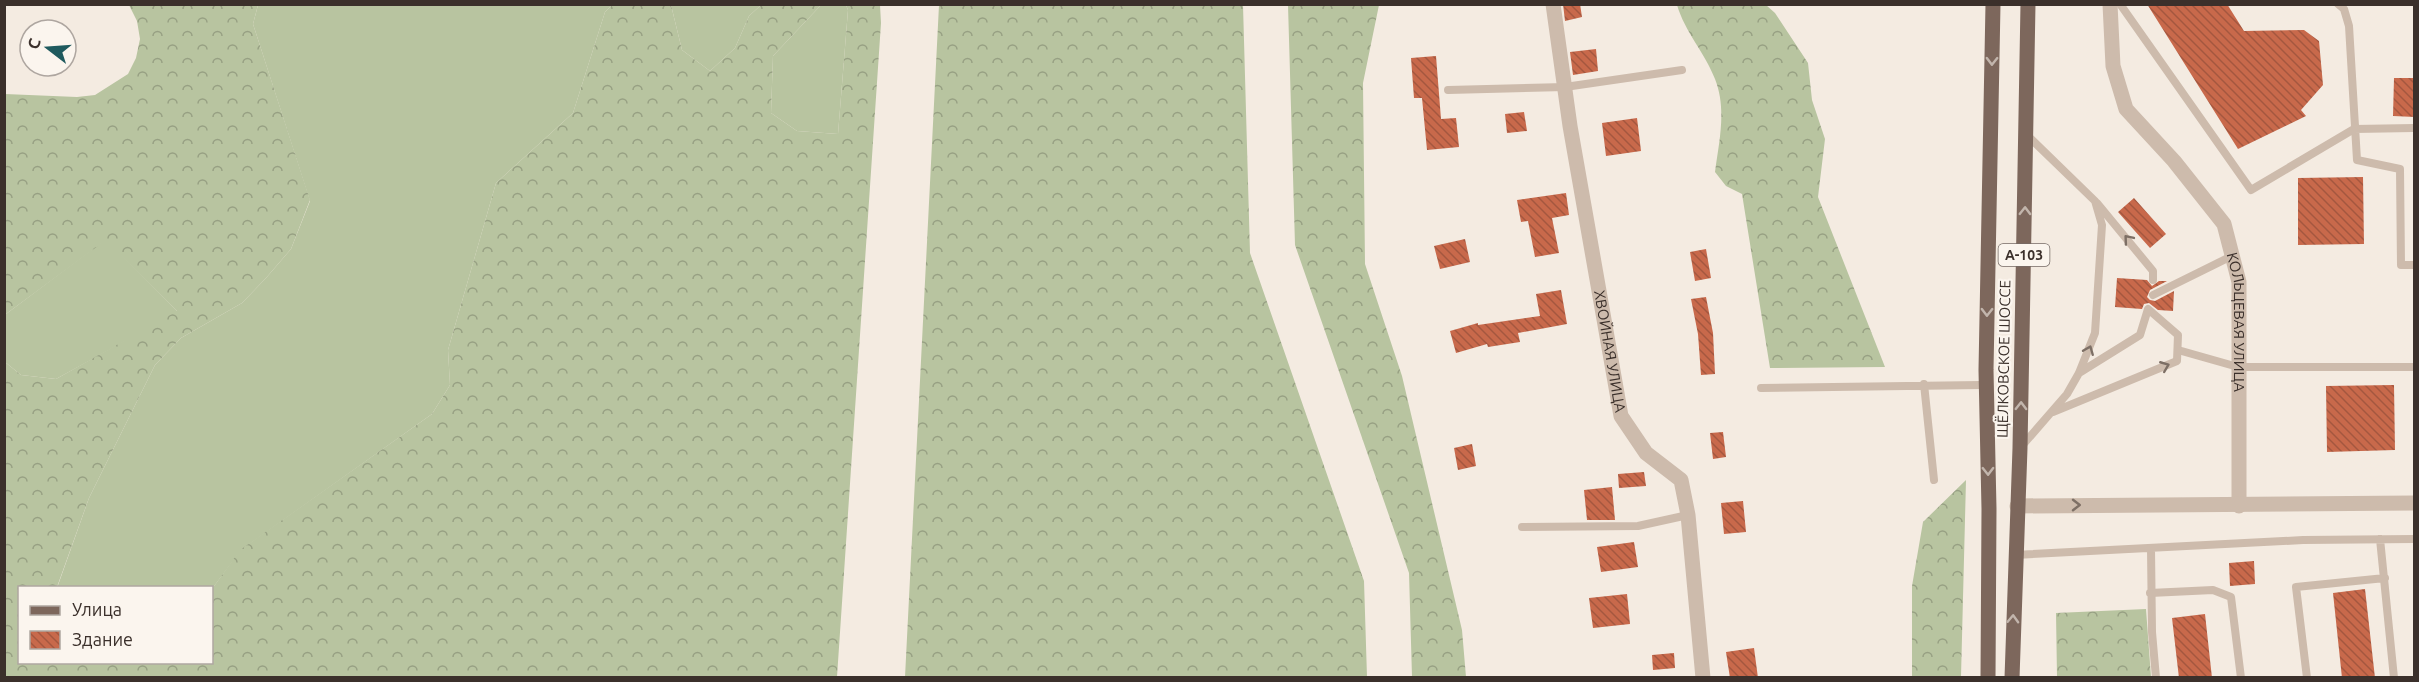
<svg xmlns="http://www.w3.org/2000/svg" width="2419" height="682" font-family="Ubuntu,sans-serif">
<defs>
<pattern id="forest-crowns" width="20" height="18" patternUnits="userSpaceOnUse" patternTransform="scale(1.5)"><rect width="20" height="18" fill="#b8c4a0"/><path d="M2 6a3 3 0 1 1 6 0M12 15a3 3 0 1 1 6 0" fill="none" stroke="#97a083"/></pattern>
<pattern id="building-back-hatch" width="6" height="6" patternUnits="userSpaceOnUse" patternTransform="scale(1.5)"><rect width="6" height="6" fill="#c8694b"/><path d="M-1 5l2 2M0 0l6 6M5-1l2 2" fill="none" stroke="#a4573f"/></pattern>
</defs>
<rect width="100%" height="100%" fill="#f4ebe1"/>
<!-- grass -->
<path fill="#b8c4a0" d="M258,5H612L605,12L573,113L496,183L448,350L450,385L432,414L241,550L212,589L57,588L89,498L155,365L181,338L242,303L266,278L291,249L310,201L253,24Z
M671,5H761L749,16L735,48L710,71L682,50Z
M821,5H846L848,10L838,134L797,131L771,113L773,56Z
M106,239L178,312L56,379L21,375L5,362L6,314Z"/>
<!-- forest -->
<path fill="url(#forest-crowns)" d="M129,5H258L253,24L310,200L291,249L266,278L242,303L181,338L155,365L89,498L57,587L20,588V662H212V589L240,550L432,414L450,385L448,350L496,183L573,113L605,12L612,5H671L682,50L710,71L735,48L749,16L761,5H821L773,56L771,113L797,131L838,134L848,10L846,5H880L881,23L837,677H5V362L21,375L56,379L177,311L106,240L6,314L5,317V94L77,97L95,95L128,74L136,58L140,39L137,21Z
M939,5H1243L1250,253L1364,581L1367,677H905Z
M1288,5H1379L1363,83L1365,264L1402,376L1462,630L1466,677H1412L1409,573L1295,245Z
M1677,5H1766L1775,13L1808,63L1812,100L1825,139L1818,197L1885,367L1770,368L1742,194L1726,186L1715,172C1719,142 1727,109 1715,79C1705,53 1685,32 1677,5Z
M1966,480L1961,677H1912V586L1923,522Z
M2146,609L2151,677H2057L2056,613Z"/>
<!-- building -->
<path fill="url(#building-back-hatch)" d="M1563,4H1580L1582,17L1565,21Z
M2147,4H2227L2244,31L2304,30L2319,41L2323,85L2301,110L2306,116L2238,149Z
M1596,49L1598,71L1573,75L1570,52Z
M1436,56L1441,119L1456,118L1459,147L1427,150L1422,98H1414L1411,58Z
M2394,78H2415V117L2393,116Z
M1524,112L1527,131L1507,133L1505,114Z
M1637,118L1641,151L1606,156L1602,123Z
M2363,177L2364,244L2298,245V178Z
M1566,193L1569,215L1552,218L1559,253L1535,257L1528,221L1521,222L1517,200Z
M2134,198L2166,234L2150,248L2118,212Z
M1465,239L1470,262L1440,269L1434,246Z
M1706,249L1711,278L1695,281L1690,252Z
M2117,278L2147,280L2152,286L2159,281H2167L2150,290L2147,297L2150,300L2155,301L2174,291L2173,311L2158,310L2149,303L2144,304L2142,309L2115,307Z
M1561,290L1567,324L1518,333L1520,342L1488,347L1487,344L1456,353L1450,331L1478,323V325L1540,316L1536,294Z
M1706,297L1713,333L1715,374L1701,375L1698,334L1691,299Z
M2394,385L2395,450L2327,452L2326,386Z
M1723,432L1726,457L1713,459L1710,433Z
M1472,444L1476,466L1458,470L1454,448Z
M1644,472L1646,486L1619,488L1618,474Z
M1612,487L1615,520H1587L1584,490Z
M1743,501L1746,532L1724,534L1721,503Z
M1634,542L1638,567L1601,572L1597,547Z
M2254,561L2255,584L2230,586L2229,563Z
M2365,589L2375,678H2342L2333,593Z
M1627,594L1630,624L1593,628L1589,598Z
M2205,614L2212,678H2179L2172,618Z
M1754,648L1758,678H1730L1726,652Z
M1674,653L1675,668L1653,670L1652,655Z"/>
<g fill="none" stroke-linecap="round" stroke-linejoin="round">
<!-- service -->
<path stroke="#cdbbac" stroke-width="8" d="M2120,4L2251,190L2354,129L2414,128
M2338,4L2344,9L2349,26L2357,160L2400,169L2401,265H2414
M1448,90L1565,87L1682,70
M2097,203L2153,271V280
M2153,295L2232,256
M2178,350L2238,367H2414
M1924,384L1934,480
M1761,388L1981,385
M2053,412L2177,361L2178,335L2148,309L2140,335L2079,373
M2021,447L2067,394L2079,373L2095,333L2102,225L2095,201L2027,135
M1522,527L1638,526L1688,515
M2380,539L2394,678
M2151,549L2152,632L2156,678
M2015,555L2303,540L2414,539
M2150,593L2213,590L2231,597L2241,678
M2307,678L2296,587L2385,578"/>
<!-- minor -->
<g stroke="#cdbbac" stroke-width="15">
<path id="s1" d="M1553,4L1570,126L1621,416L1646,453L1681,480L1688,515L1703,678"/>
<path id="s2" d="M2110,4L2113,66L2126,109L2174,161L2224,224L2239,282V506"/>
</g>
<!-- tertiary -->
<path stroke="#cdbbac" stroke-width="15" d="M2017,506L2414,503"/>
<!-- primary -->
<path stroke="#7d675c" stroke-width="15" d="M1988,678L1989,509L1986,370L1993,4
M2012,678L2020,448L2028,4"/>
</g>
<!-- one-way arrows -->
<defs><path id="oneway-chevron" d="M-2-3.5L2.5 0L-2 3.5" fill="none" stroke-width="1.6" stroke-linecap="round" stroke-linejoin="round" transform="scale(1.5)"/></defs>
<g stroke="#c2b5ac">
<use href="#oneway-chevron" transform="translate(1992 61) rotate(91)"/>
<use href="#oneway-chevron" transform="translate(2025 211) rotate(-89)"/>
<use href="#oneway-chevron" transform="translate(1987 312) rotate(91)"/>
<use href="#oneway-chevron" transform="translate(2021 406) rotate(-89)"/>
<use href="#oneway-chevron" transform="translate(1988 471) rotate(89)"/>
<use href="#oneway-chevron" transform="translate(2013 619) rotate(-88)"/>
</g>
<g stroke="#7d6f65">
<use href="#oneway-chevron" transform="translate(2128 239) rotate(-130)"/>
<use href="#oneway-chevron" transform="translate(2089 350) rotate(-68)"/>
<use href="#oneway-chevron" transform="translate(2165 366) rotate(-22)"/>
<use href="#oneway-chevron" transform="translate(2076 505)"/>
</g>
<g text-anchor="middle" stroke-width="4.5" stroke-linejoin="round" paint-order="stroke">
<!-- shield labels -->
<rect fill="#fbf5ee" stroke="#756b66" stroke-width="1.5" x="1998.5" y="244" width="51" height="22" rx="4.5"/>
<g font-size="14" font-weight="bold" fill="#3b302b">
<text x="2024" y="260">А-103</text>
</g>
<!-- street labels -->
<g font-size="15" fill="#3b302b" stroke="#fbf5ee">
<text dy="5" stroke="none"><textPath href="#s2" startOffset="358">КОЛЬЦЕВАЯ УЛИЦА</textPath></text>
<text dy="5" stroke="none"><textPath href="#s1" startOffset="352">ХВОЙНАЯ УЛИЦА</textPath></text>
<text transform="translate(2004 359) rotate(-89)" y="5">ЩЁЛКОВСКОЕ ШОССЕ</text>
</g>
</g>
<!-- border -->
<rect width="2419" height="682" fill="none" stroke="#3b302b" stroke-width="12"/>
<!-- legend -->
<rect x="18" y="586" width="195" height="78" fill="#fbf5ee" stroke="#aea6a0" stroke-width="1.5"/>
<rect x="30" y="606" width="30" height="9" fill="#7d675c" stroke="#aea6a0" stroke-width="1.5"/>
<text x="72" y="616" font-size="18" fill="#3b302b">Улица</text>
<rect x="30" y="631" width="30" height="18" fill="url(#building-back-hatch)" stroke="#aea6a0" stroke-width="1.5"/>
<text x="72" y="646" font-size="18" fill="#3b302b">Здание</text>
<!-- north arrow -->
<g transform="translate(48 48) rotate(287)"><circle r="28" fill="#fbf5ee" stroke="#aea6a0" stroke-width="1.5"/>
<path d="M0-4.5L10 22L0 15L-10 22Z" fill="#1f5a5e"/>
<text y="-9" font-size="16" font-weight="bold" text-anchor="middle" fill="#3b302b">С</text>
</g>
</svg>
